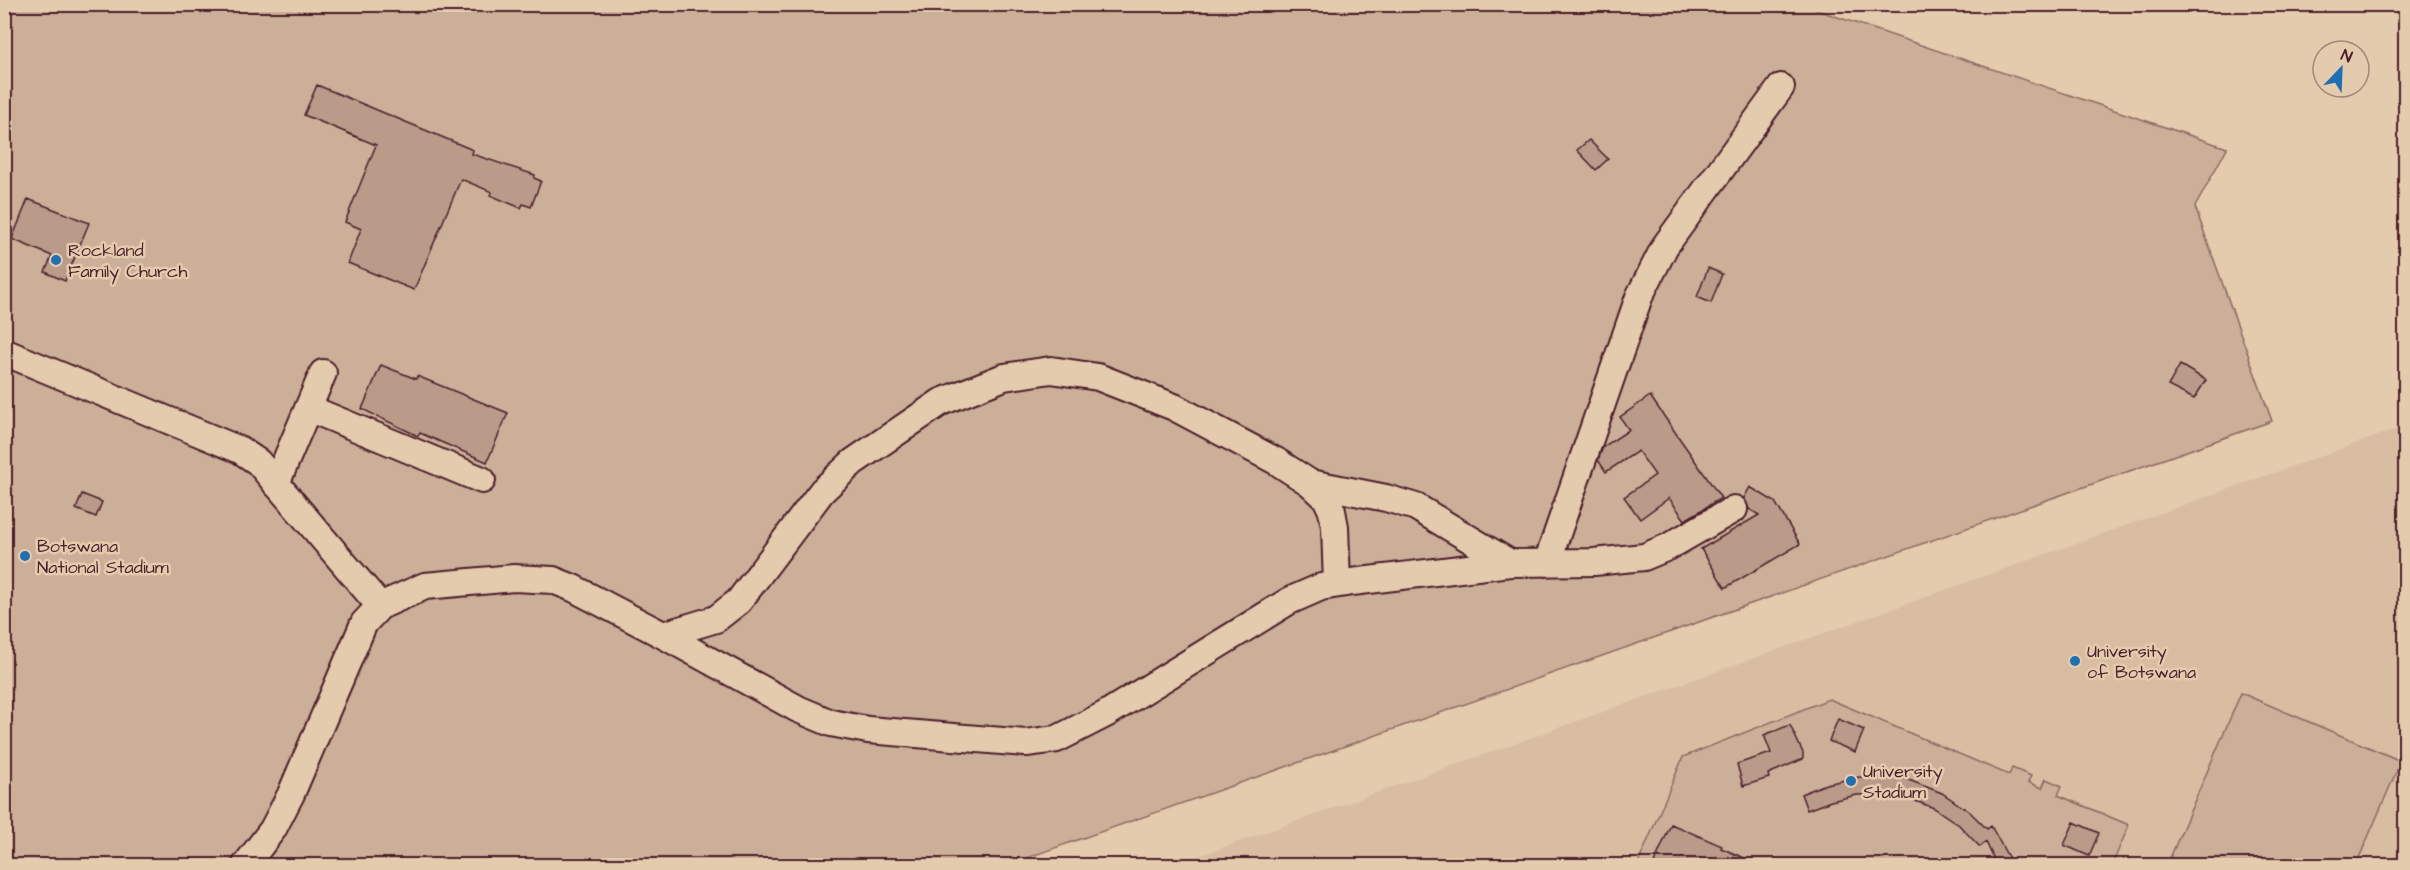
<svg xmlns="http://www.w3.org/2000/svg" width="2410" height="870" font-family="'Architects Daughter',sans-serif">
<rect width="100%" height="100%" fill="#e5cbad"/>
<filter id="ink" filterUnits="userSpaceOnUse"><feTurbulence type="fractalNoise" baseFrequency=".0167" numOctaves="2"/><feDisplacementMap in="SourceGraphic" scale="12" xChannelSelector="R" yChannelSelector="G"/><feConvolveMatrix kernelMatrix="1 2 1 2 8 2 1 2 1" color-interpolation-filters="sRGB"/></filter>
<g filter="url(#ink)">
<!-- built -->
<path fill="#d8bda2" d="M2405,426V865L1171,866L2318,457Z"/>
<!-- green -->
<path fill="#ccaf98" stroke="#8b6762" stroke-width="1.5" d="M4,5H1802L2227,148L2195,207L2272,421L1006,865H5Z
M2241,693L2401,761L2356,865H2167Z
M1829,699L2009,775L2012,768L2031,776L2028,782L2042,788L2046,779L2062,786L2058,795L2129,825L2112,865L1637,866L1683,757Z"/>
<!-- building -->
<path fill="#ba9b89" stroke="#4a1f2b" stroke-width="1.5" d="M317,85L473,150L472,154L535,175L534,178L541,181L531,207L523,204L521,208L490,195L492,192L461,179L414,290L348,263L361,229L345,222L376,145L304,115Z
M1589,140L1608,159L1596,170L1577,150Z
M28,199L89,223L65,281L45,272L52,256L12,239Z
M1708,268L1722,274L1711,303L1697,297Z
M381,365L416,379L417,376L508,413L487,462L420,433L418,436L362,409Z
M2180,365L2206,380L2194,399L2168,386Z
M1650,396L1721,498L1685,520L1669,498L1640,519L1624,497L1655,475L1638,451L1606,472L1598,460L1603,447L1629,430L1620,417Z
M1750,487L1775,502L1800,544L1725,588L1701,549L1759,515L1749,509L1744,498Z
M82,494L102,502L96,517L76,509Z
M1838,719L1864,730L1855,752L1829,741Z
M1790,725L1803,753V759L1768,774L1769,778L1743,786L1737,764L1771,753L1764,735Z
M1859,777H1901L1942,793L1970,812L1987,829L1991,826L2013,866H1997L1986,842L1980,847L1959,825L1934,808L1897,794L1857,795L1831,801L1807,810L1801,794L1826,784Z
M2074,822L2099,833L2089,856L2064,845Z
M1671,824L1722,846L1721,848L1763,866H1653Z"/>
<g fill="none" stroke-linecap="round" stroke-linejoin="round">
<defs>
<path id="minor" d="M4,352L240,450L258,462L380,606
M308,408L482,480
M1310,483L1386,498L1416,507L1510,563
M276,484L323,373
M1547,563L1639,297L1665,246L1781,87
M663,635L716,619L739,601L822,491L853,462L941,402L1004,377L1051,370L1098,377L1174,407L1276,461L1310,483L1326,498L1332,511L1335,527L1337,584
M245,866L273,829L291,794L364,623L380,606L425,586L514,578L553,580L573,588L663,635L798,709L831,723L868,730L1026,743L1057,739L1106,714L1289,601L1321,587L1352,582L1510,563L1594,562L1644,557L1668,547L1734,509"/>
</defs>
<!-- minor casing -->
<use href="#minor" stroke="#4a1f2b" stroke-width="30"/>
<!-- minor -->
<use href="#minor" stroke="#e5cbad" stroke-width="26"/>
</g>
</g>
<!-- markers -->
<g fill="#1f6fb2" stroke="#e5cbad" stroke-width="2">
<circle cx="56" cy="260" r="6"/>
<circle cx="25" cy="556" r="6"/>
<circle cx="2075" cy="661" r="6"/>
<circle cx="1851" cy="781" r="6"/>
</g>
<g text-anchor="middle" stroke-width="5" stroke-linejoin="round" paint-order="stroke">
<!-- poi labels -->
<g font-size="18" fill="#4a1f2b" stroke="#e5cbad" text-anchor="start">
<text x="68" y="256">Rockland<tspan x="68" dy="21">Family Church</tspan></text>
<text x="37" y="552">Botswana<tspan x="37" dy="21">National Stadium</tspan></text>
<text x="2087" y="657">University<tspan x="2087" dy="21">of Botswana</tspan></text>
<text x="1863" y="777">University<tspan x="1863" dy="21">Stadium</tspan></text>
</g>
</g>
<!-- margin -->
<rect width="2410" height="870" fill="none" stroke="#e5cbad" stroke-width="24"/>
<rect x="12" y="12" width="2386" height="846" fill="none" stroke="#4a1f2b" stroke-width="2" filter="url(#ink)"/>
<!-- north arrow -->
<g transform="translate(2341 69) rotate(23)"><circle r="28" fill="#e5cbad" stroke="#a78679" stroke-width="1.5"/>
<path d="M0-4.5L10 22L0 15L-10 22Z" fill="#1f6fb2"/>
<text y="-9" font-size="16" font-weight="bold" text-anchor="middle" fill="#4a1f2b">N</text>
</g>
</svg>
